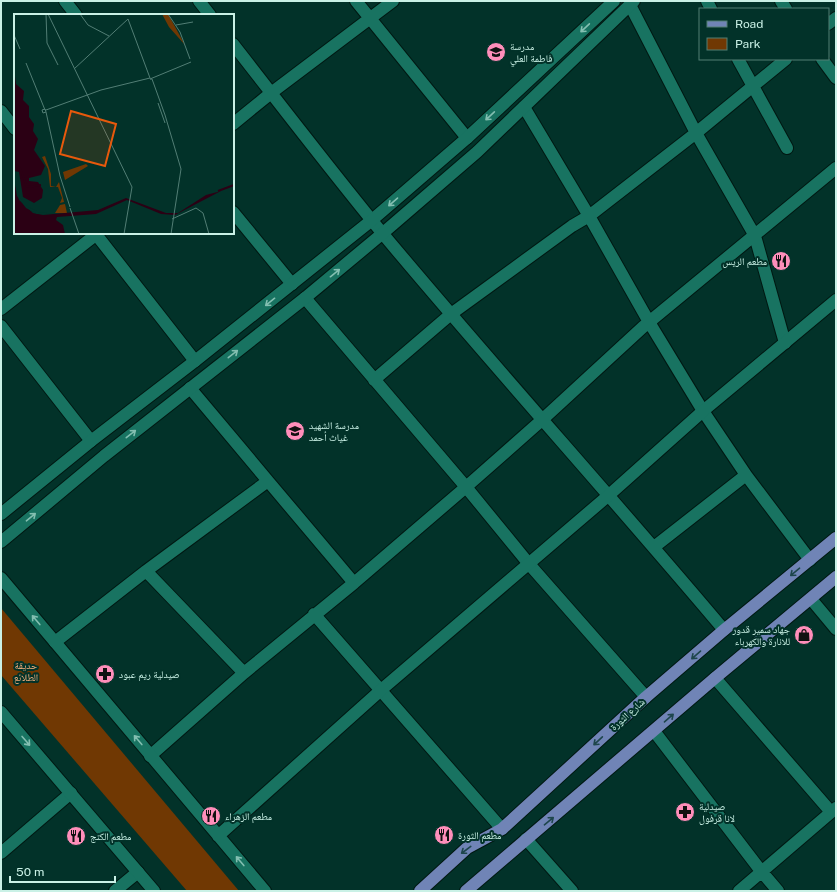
<svg xmlns="http://www.w3.org/2000/svg" width="837" height="892" font-family="'Public Sans','Noto Naskh Arabic',sans-serif">
<rect width="100%" height="100%" fill="#023229"/>
<!-- green -->
<path fill="#703803" d="M1,608L239,891H187L1,675Z"/>
<g fill="none" stroke-linecap="round" stroke-linejoin="round">
<defs>
<path id="minor" d="M65,1L76,15
M199,1L210,15
M356,1L467,138
M707,1L711,9
M781,1L786,9
M630,5L696,133L755,236L785,343
M828,24L836,18
M233,44C283,108 332,172 383,234C495,368 612,497 724,630
M738,59L787,148
M822,59L836,78
M524,107L589,216L649,322L703,411L746,475L810,560
M1,111L15,129
M233,124L271,93L393,1
M233,212L292,284
M95,233L195,361
M305,298L466,487L529,564L646,697
M1,309L98,233
M1,326L91,441
M374,380L451,314L572,226L589,216L696,133L786,59
M190,388L268,481
M654,547L746,475
M146,571L244,673
M811,599L836,629
M314,614L502,829
M55,642L146,571L268,481L354,583
M715,678L831,812
M654,731L761,871L778,891
M150,756L244,673L354,583L466,487L543,419L643,327L836,168
M526,839L572,891
M1,853L71,793
M115,891L138,872
M739,891L836,808"/>
<path id="tertiary" d="M1,514L91,441L195,361L372,220L467,138L614,1
M1,542L104,456L305,298L383,233L477,152L634,1
M1,578L265,891
M1,712L154,891
M218,836L381,690L609,495L703,411L836,300"/>
<path id="primary" d="M420,891L467,848L502,829L646,697L724,630L836,538
M466,891L715,678L836,577"/>
</defs>
<!-- minor casing -->
<use href="#minor" stroke="#001812" stroke-width="14"/>
<!-- tertiary casing -->
<use href="#tertiary" stroke="#001812" stroke-width="14"/>
<!-- primary casing -->
<use href="#primary" stroke="#001812" stroke-width="14"/>
<!-- minor -->
<use href="#minor" stroke="#187361" stroke-width="12"/>
<!-- tertiary -->
<use href="#tertiary" stroke="#187361" stroke-width="12"/>
<!-- primary -->
<use href="#primary" stroke="#7084b6" stroke-width="12"/>
</g>
<!-- one-way arrows -->
<defs><path id="oneway-shaft" d="M-6 0H5M1.5-3L5.5 0L1.5 3" fill="none" stroke-width="1.6" stroke-linecap="round" stroke-linejoin="round"/></defs>
<g stroke="#83bfb1">
<use href="#oneway-shaft" transform="translate(585 28) rotate(137)"/>
<use href="#oneway-shaft" transform="translate(490 116) rotate(137)"/>
<use href="#oneway-shaft" transform="translate(393 202) rotate(139)"/>
<use href="#oneway-shaft" transform="translate(335 273) rotate(-39)"/>
<use href="#oneway-shaft" transform="translate(270 302) rotate(141)"/>
<use href="#oneway-shaft" transform="translate(233 354) rotate(-38)"/>
<use href="#oneway-shaft" transform="translate(131 434) rotate(-38)"/>
<use href="#oneway-shaft" transform="translate(31 517) rotate(-40)"/>
<use href="#oneway-shaft" transform="translate(36 620) rotate(-130)"/>
<use href="#oneway-shaft" transform="translate(138 740) rotate(-130)"/>
<use href="#oneway-shaft" transform="translate(26 741) rotate(49)"/>
<use href="#oneway-shaft" transform="translate(240 861) rotate(-130)"/>
</g>
<g stroke="#1e464c">
<use href="#oneway-shaft" transform="translate(795 572) rotate(140)"/>
<use href="#oneway-shaft" transform="translate(696 655) rotate(139)"/>
<use href="#oneway-shaft" transform="translate(669 718) rotate(-41)"/>
<use href="#oneway-shaft" transform="translate(598 741) rotate(137)"/>
<use href="#oneway-shaft" transform="translate(549 821) rotate(-40)"/>
<use href="#oneway-shaft" transform="translate(466 850) rotate(143)"/>
</g>
<!-- icons -->
<defs>
<symbol id="school-disc" viewBox="-11 -11 22 22"><circle r="9.5" fill="#ff8eba" stroke="#023229"/><path d="M0-5L7-2L0 1L-7-2ZM-4 1L0 2.5L4 1V4Q0 6-4 4Z" fill="#111"/></symbol>
<symbol id="restaurant-disc" viewBox="-11 -11 22 22"><circle r="9.5" fill="#ff8eba" stroke="#023229"/><path d="M-5-6h1v4h1v-4h1v4h1v-4h1v5L-1.5 .5V6h-2V.5L-5-1ZM5-6V6H3V1.5H1.5Q1.5-4 5-6Z" fill="#111"/></symbol>
<symbol id="shop-disc" viewBox="-11 -11 22 22"><circle r="9.5" fill="#ff8eba" stroke="#023229"/><path d="M-5-2.5h2.3a2.7 3.5 0 0 1 5.4 0H5L5.5 6h-11ZM-1.5-2.5h3a1.5 2.3 0 0 0-3 0Z" fill="#111"/></symbol>
<symbol id="pharmacy-disc" viewBox="-11 -11 22 22"><circle r="9.5" fill="#ff8eba" stroke="#023229"/><path d="M-2-6h4v4h4v4h-4v4h-4v-4h-4v-4h4Z" fill="#111"/></symbol>
</defs>
<g fill-rule="evenodd">
<use href="#school-disc" x="485" y="41" width="22" height="22"/>
<use href="#restaurant-disc" x="770" y="250" width="22" height="22"/>
<use href="#school-disc" x="284" y="420" width="22" height="22"/>
<use href="#shop-disc" x="793" y="624" width="22" height="22"/>
<use href="#pharmacy-disc" x="94" y="663" width="22" height="22"/>
<use href="#pharmacy-disc" x="674" y="801" width="22" height="22"/>
<use href="#restaurant-disc" x="200" y="805" width="22" height="22"/>
<use href="#restaurant-disc" x="433" y="824" width="22" height="22"/>
<use href="#restaurant-disc" x="65" y="825" width="22" height="22"/>
</g>
<g text-anchor="middle" stroke-width="4" stroke-linejoin="round" paint-order="stroke">
<!-- poi labels -->
<g font-size="10" fill="#caf1e6" stroke="#023229" text-anchor="start">
<text x="510" y="50">مدرسة<tspan x="510" dy="12">فاطمة العلي</tspan></text>
<text x="767" y="265" text-anchor="end">مطعم الريس</text>
<text x="309" y="429">مدرسة الشهيد<tspan x="309" dy="12">غياث أحمد</tspan></text>
<text x="790" y="633" text-anchor="end">جهاد سمير قدور<tspan x="790" dy="12">للانارة والكهرباء</tspan></text>
<text x="119" y="678">صيدلية ريم عبود</text>
<text x="699" y="810">صيدلية<tspan x="699" dy="12">لانا قرفول</tspan></text>
<text x="225" y="820">مطعم الزهراء</text>
<text x="458" y="839">مطعم الثورة</text>
<text x="90" y="840">مطعم الكنج</text>
</g>
<!-- park labels -->
<g font-size="10" fill="#f5af7e" stroke="#023229">
<text x="26" y="669">حديقة<tspan x="26" dy="12">الطلائع</tspan></text>
</g>
<!-- street labels -->
<g font-size="10" fill="#caf1e6" stroke="#023229">
<text transform="translate(627 714) rotate(-42)" y="4">شارع الثورة</text>
</g>
</g>
<!-- overview -->
<g transform="translate(14 14)">
<rect width="220" height="220" fill="#023229"/>
<path d="M148,0H154L171,31L155,13ZM31,142L37,160V172L42,173L45,168L50,188L46,189L48,184L44,173H36L34,155L28,143ZM72,150L74,152L51,166L49,158ZM51,190L53,199H41L46,191Z" fill="#703803"/>
<path d="M0,55L2,70L10,77L9,86L15,92V103L20,110L19,117L24,125L20,136L31,152L27,161L15,164V167L24,168L29,176L28,184L20,189L9,183L5,158L0,157ZM0,166L5,186L19,199L29,201L84,196L112,184L152,199H164L192,181L207,177L161,201L147,200L113,186L82,200L43,203L42,206L49,211L51,220H0Z" fill="#2b0014"/>
<path d="M0,164L7,185L13,192L24,198L41,200H23L12,194L3,182Z" fill="#023229"/>
<path fill="none" stroke="#2b0014" stroke-width="2" d="M0,151L6,154L13,173L27,171M204,177L220,171"/>
<path fill="none" stroke="#527e75" stroke-width="1" d="M32,0L33,29L44,51M34,0L118,173L110,220M66,0L74,11L95,22M154,0L166,18L176,45M162,11L179,8M0,21L6,35M12,49L31,96M60,55L114,5M144,89L151,109M31,95L32,98L29,99L28,96ZM32,96L87,76L136,64L114,5M32,98L46,162L56,193M56,194L65,220M158,205L182,194L189,199L195,220M157,220L167,155L151,101L138,65H136L177,48"/>
<path fill="#e8590c" fill-opacity="0.15" stroke="#e8590c" stroke-width="2" d="M57,97L102,110L91,152L46,140Z"/>
<rect width="220" height="220" fill="none" stroke="#caf1e6" stroke-width="2"/>
</g>
<!-- border -->
<rect width="837" height="892" fill="none" stroke="#caf1e6" stroke-width="4"/>
<!-- legend -->
<rect x="699" y="8" width="130" height="52" fill="#023229" stroke="#527e75"/>
<rect x="707" y="21" width="20" height="6" fill="#7084b6" stroke="#527e75"/>
<text x="735" y="28" font-size="12" fill="#caf1e6">Road</text>
<rect x="707" y="38" width="20" height="12" fill="#703803" stroke="#527e75"/>
<text x="735" y="48" font-size="12" fill="#caf1e6">Park</text>
<!-- scale -->
<path d="M10 876v6h105v-6" fill="none" stroke="#caf1e6" stroke-width="2"/>
<text x="16" y="876" font-size="12" fill="#caf1e6" stroke="#023229" stroke-width="3" paint-order="stroke">50 m</text>
</svg>
